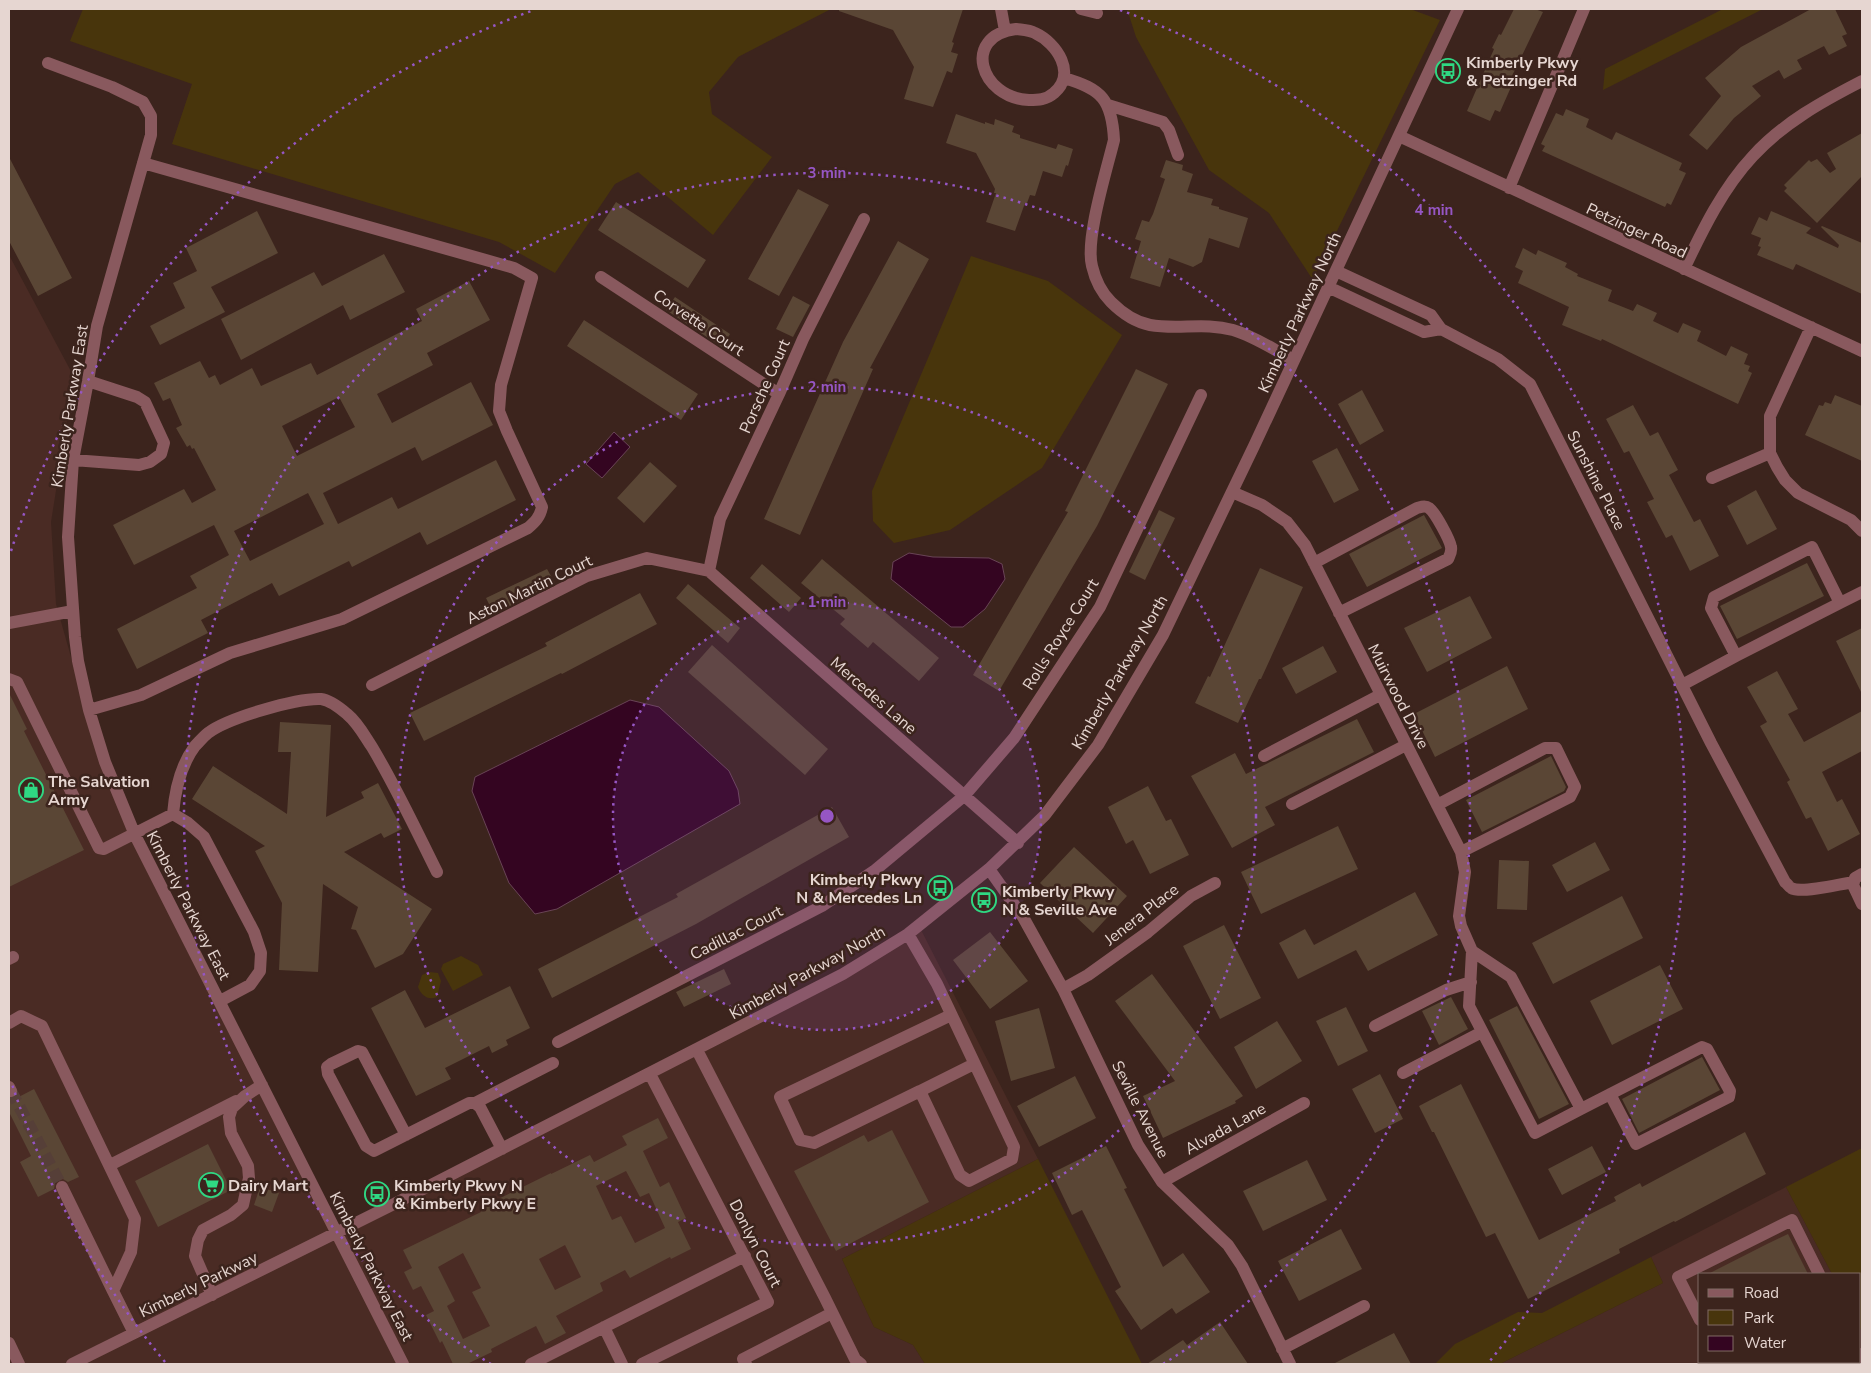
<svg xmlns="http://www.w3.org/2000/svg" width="1871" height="1373" font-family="'Nunito Sans',sans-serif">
<rect width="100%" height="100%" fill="#3c241d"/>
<!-- built -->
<path fill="#4a2b24" d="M9,255L74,377L51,522L56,604L97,749L337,1234L852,970L919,926L1038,1159L842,1259L874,1327L913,1345L925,1364H9Z
M1786,1187L1832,1274H1700V1362H1860V1328L1862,1332V1364H1500L1663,1283L1651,1257Z"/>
<!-- green -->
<path fill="#48350c" d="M83,9H831L738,57L709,92L712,114L772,157L713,235L638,172L615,184L555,273L499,242L172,144L192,84L70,41Z
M1127,9H1410L1440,20L1313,280L1269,213L1209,170L1136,37Z
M1723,9H1763L1603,90L1605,69Z
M971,256L1048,281L1122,335L1042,468L950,530L894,543L873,521L872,491Z
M461,956L478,965L483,975L453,991L441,969L443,964Z
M429,972L438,973L441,981L437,997C428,1001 421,995 418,987L422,975Z
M1862,1148V1332L1860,1328V1274H1832L1786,1187Z
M1038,1159L1142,1364H925L913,1345L874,1327L842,1259Z
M1651,1257L1663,1283L1500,1364H1435L1455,1344L1518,1312L1542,1313Z"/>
<!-- water -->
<path fill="#340521" stroke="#694456" d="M614,432L630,447L602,478L586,464Z
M909,553L933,557L989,558L1002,564L1005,579L985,609L963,627H951L891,579L893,562Z
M630,700L659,707L729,771L738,790L740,804L557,909L535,914L509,883L472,791L475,777Z"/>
<!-- building -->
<path fill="#5a4635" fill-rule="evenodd" d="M839,9H963L952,42L954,43L951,52L958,54L952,73L947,71L933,107L904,99L914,67L893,30L839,11Z
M1514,9H1535L1543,12L1513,74L1508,86L1511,87L1500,112L1495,110L1490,121L1467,111L1494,49L1492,48L1499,34L1501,35Z
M1811,9H1835L1847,34L1842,36L1847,46L1829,55L1824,46L1797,60L1802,69L1784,79L1779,70L1752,86L1761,96L1734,118L1707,150L1689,135L1721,96L1705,78L1741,47Z
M1566,109L1589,119L1586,127L1612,140L1616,132L1682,163L1679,170L1686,173L1671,205L1667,203L1665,207L1542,151L1545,146L1541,144L1556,113L1563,116Z
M956,114L985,124V122L994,125L995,119L1014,126L1012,132L1020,135V138L1056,149L1058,144L1073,149L1068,166L1066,165L1062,177L1043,171L1035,196L1030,195L1027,203H1025L1015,231L986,222L996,193H994L995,189L976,153L946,143Z
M1862,133V176L1817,223L1784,191L1787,188L1784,185L1809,160L1811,162L1817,159L1830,173L1836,169L1827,153Z
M9,157L72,278L38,296L9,241Z
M1166,160L1183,165L1182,170L1193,174L1187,192L1213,199L1211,205L1219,207V209L1248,218L1239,248L1209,238L1202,262L1193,267L1169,258L1160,287L1130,278L1141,241L1135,239L1142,220L1149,222L1153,214L1165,179L1160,177Z
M798,189L829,205L779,296L748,279Z
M616,202L706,260L688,288L598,230Z
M257,211L278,253L211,287L225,312L160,345L150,326L185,308L173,283L197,271L186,248Z
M1771,211L1811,228L1806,233L1838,248L1839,245L1821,227L1822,226L1862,243V294L1796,264L1793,270L1757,255L1761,247L1758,246L1761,238L1751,234L1759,217L1767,221Z
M898,241L929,259L870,368L873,369L800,535L764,519L843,342Z
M1523,248L1536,255L1538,250L1567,263L1565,267L1578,274L1577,276L1612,290L1608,301L1633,311L1637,304L1657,313L1653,321L1678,333L1683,323L1701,331L1697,341L1726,356L1731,346L1748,354L1744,364L1750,366L1748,371L1752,373L1738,404L1602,339L1601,341L1562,325L1569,307L1518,283L1523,271L1515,267Z
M384,254L405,292L350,320L343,305L241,360L221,319L314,272L322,286Z
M469,281L490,320L427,353L433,365L377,394L392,423L471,382L493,425L422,461L415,447L323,493L338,524L392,497L398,509L496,460L516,500L427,545L420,532L352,567L349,561L279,596L272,583L201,620L208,633L137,669L117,629L197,588L190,576L229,555L214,525L134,565L113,525L184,489L192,503L216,490L194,448L192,449L190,445L187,447L176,428L182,425L170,398L163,401L154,383L200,361L209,378L215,375L220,385L252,368L261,386L311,363L317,375L422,321L416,309ZM339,397L355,427L297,456L282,426ZM308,493L324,524L250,561L234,531Z
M793,296L810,305L793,337L776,329Z
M675,297L730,334L722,347L666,310Z
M584,320L698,394L681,420L567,346Z
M1136,369L1168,384L1097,526L999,691L973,675L1068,512L1065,511Z
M1362,390L1384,431L1360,445L1338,404Z
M1835,395L1862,406V461L1805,435L1819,405L1823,406L1825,402L1831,404Z
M1633,405L1650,436L1658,432L1678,470L1669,475L1694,522L1700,519L1719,556L1690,571L1672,535L1666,538L1647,502L1654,499L1629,451L1624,453L1606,419Z
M1337,448L1359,490L1334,503L1312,461Z
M650,462L677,486L644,523L617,498Z
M1756,490L1777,529L1747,545L1727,506Z
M1159,510L1175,518L1145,580L1129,572Z
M1424,515L1442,548L1367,587L1349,554Z
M822,559L939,658L919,681L873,642L868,648L840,624L845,619L801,583Z
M1807,563L1824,596L1737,639L1720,606Z
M762,564L801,598L789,612L750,578Z
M1260,568L1303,587L1261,679H1259L1238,723L1195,703L1208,676L1210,677Z
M547,569L555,583L494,614L486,598Z
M688,584L740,628L728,643L676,598Z
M640,593L657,624L562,674L561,673L424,741L410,713L547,646L545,643Z
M1470,596L1492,638L1427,672L1404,628Z
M1862,628V694L1836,641Z
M712,645L828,749L805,775L688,672Z
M1323,646L1337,672L1296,694L1282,668Z
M1507,666L1528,709L1435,757L1414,714Z
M1777,671L1798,709L1788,714L1804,742L1862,711V751L1822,772L1837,802L1842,799L1860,834L1828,851L1811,817L1806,819L1787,782L1790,780L1760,726L1767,722L1747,687Z
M9,693L27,729L24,731L84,850L9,887Z
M1357,719L1374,752L1265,807L1275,825L1232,848L1191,776L1235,753L1246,774Z
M280,722L331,725L326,817L364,798L361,792L378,783L402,829L384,838L381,833L344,852L432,909L403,954L375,968L356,930L351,929L358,907L323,884L318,972L279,970L282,903L255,851L265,846L192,799L213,766L287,814L291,752H278Z
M1551,756L1566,787L1564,791L1482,832L1466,800Z
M1148,786L1166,821L1171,819L1189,855L1150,874L1133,840L1126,844L1108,807Z
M832,807L849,837L696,924L552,998L538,969L678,897L676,894Z
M1338,826L1358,869L1261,914L1241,872Z
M1595,842L1610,870L1567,892L1552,865Z
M1074,847L1127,896L1093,933L1040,883Z
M1499,860L1529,861L1527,910L1497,909Z
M1415,892L1438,935L1368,971L1356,950L1298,979L1279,943L1305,929L1314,945Z
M1622,896L1643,938L1553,984L1532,943Z
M1224,925L1261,998L1220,1019L1183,946Z
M990,932L1028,981L990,1009L953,960Z
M1660,965L1683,1009L1612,1045L1590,1001Z
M724,969L731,984L684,1007L676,992Z
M1152,974L1243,1096L1235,1101L1236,1103L1163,1138L1143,1096L1175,1081L1115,1001Z
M510,986L530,1028L506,1040L508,1045L492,1053L489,1046L445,1068L451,1079L416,1096L371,1008L405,990L425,1028Z
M1451,997L1468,1029L1439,1045L1422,1011Z
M1517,1006L1569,1104L1539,1119L1489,1020Z
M1346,1007L1368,1051L1338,1066L1316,1021Z
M1039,1008L1055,1068L1011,1081L995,1021Z
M1277,1021L1302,1061L1256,1089L1234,1047Z
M1702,1057L1720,1090L1639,1133L1622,1099Z
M1380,1074L1403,1119L1375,1133L1352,1089Z
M1075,1076L1096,1118L1039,1147L1017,1106Z
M1461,1084L1539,1240L1616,1201L1614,1197L1640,1183L1642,1187L1745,1132L1766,1174L1675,1222L1674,1221L1619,1249L1620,1253L1528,1299L1495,1233L1486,1237L1434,1132H1432L1419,1106Z
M34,1089L79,1177L68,1182L63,1179L58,1180L55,1183L54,1189L38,1197L20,1162L31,1156L9,1112V1102Z
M658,1118L668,1138L643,1151L660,1187L669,1182L686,1218L678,1222L691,1249L671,1259L670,1257L630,1278L625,1270L600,1283L603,1291L556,1316L566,1333L545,1344L536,1326L491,1349L492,1352L467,1364H453L442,1341L440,1343L426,1315L434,1311L421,1286L413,1290L404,1272L412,1268L403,1250L481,1212L480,1208L551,1173V1174L590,1155L594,1162L627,1145L622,1136ZM626,1171L640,1197L649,1193L665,1228L635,1243L621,1216L612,1220L596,1186ZM565,1245L581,1277L555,1290L539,1259ZM463,1253L481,1288L472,1292L490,1326L463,1339L447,1306L455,1301L438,1267Z
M892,1130L929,1202L836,1251L794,1171L864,1135L868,1142Z
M208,1144L231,1190L158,1227L135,1181Z
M1106,1146L1127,1188L1124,1189L1163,1267L1183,1253L1210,1292L1176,1314L1172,1308L1141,1330L1115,1291L1121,1287L1082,1210L1072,1215L1052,1173Z
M1592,1146L1606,1172L1562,1195L1548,1169Z
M1307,1160L1327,1200L1263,1231L1243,1191Z
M260,1187L279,1193L272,1212L254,1205Z
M1341,1229L1362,1269L1299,1301L1278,1261Z
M1788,1234L1808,1274H1708L1767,1244Z
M1220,1322L1248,1364H1147L1183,1340L1187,1345Z
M1394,1333L1411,1364H1333Z"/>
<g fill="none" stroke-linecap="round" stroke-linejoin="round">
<!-- minor-tunnel -->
<path stroke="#563f38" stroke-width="12" stroke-dasharray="12 6" stroke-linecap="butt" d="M11,1091L62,1187"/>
<!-- minor -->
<path stroke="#89595e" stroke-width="12" d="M1001,9L1005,31
M1081,9L1097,13
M1016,29C1023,30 1029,30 1035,33C1057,43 1077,74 1054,93C1046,100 1038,100 1029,100C980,98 961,36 1016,29Z
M48,63L112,87L143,102L151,116V135L97,326L88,381L73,460L68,537L75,637L78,661L89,710L105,762L135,835L403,1364
M1064,78C1102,89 1112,100 1114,140C1107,169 1085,239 1092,266C1095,279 1102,293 1111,302C1122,313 1135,322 1150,325C1178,330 1204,322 1233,330C1254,336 1274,350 1294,360
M1108,105L1163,122L1169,130L1178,155
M1399,136L1862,351
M1509,188L1584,9
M1684,269C1703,229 1723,188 1753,156C1783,123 1823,101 1862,81
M1336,271L1431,315L1441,329L1498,359L1530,384L1711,743L1785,882C1786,882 1790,888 1791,888C1802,894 1839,884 1854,882
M601,277L779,394
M1328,287L1424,332L1441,329
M1770,453L1777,467L1785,480L1798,493L1851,520L1862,531
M73,460L139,465L150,462L161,454L164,443L145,402L137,397L88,381
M1712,478L1770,453V416L1811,327
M1232,492L1262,505L1287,522L1305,545L1461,852L1465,872L1459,916L1461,926L1472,951
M1812,547L1840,603L1736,656L1711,608L1714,597Z
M1314,563L1417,508C1421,507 1425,505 1429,508C1435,512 1450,540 1451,547C1452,552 1450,555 1448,559L1339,613
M709,571L720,519L779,394L803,339L864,219
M1840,603L1862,592
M9,623L73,611
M9,679L17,682L99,848L104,849L173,814C175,790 180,766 195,746C199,742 204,736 208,733C228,718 296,698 321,699C330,700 340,708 347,714C358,723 364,735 372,747C396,787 416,830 437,872
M372,685L587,576L647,558L709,571L1018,843
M1682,685L1736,656
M89,710L141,695L230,653L342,619L528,528C535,522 540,517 542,507L507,431L499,411L501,385L532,278L514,268L143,163
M1264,756L1380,695
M1292,804L1406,745
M1437,805L1545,748H1556L1575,787L1570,797L1461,852
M173,814L188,823L204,837L254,932L261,953L260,971L250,985L220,1001
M989,869L1023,917L1063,989L1138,1145L1162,1182L1228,1245L1242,1266L1290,1364
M1862,874L1855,878L1853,885L1862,904
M908,934L937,984L1014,1147L1012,1159L969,1181L960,1175L920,1091L814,1143L800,1140L780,1097L951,1015
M1472,951L1511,977L1581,1109L1535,1133L1469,1006Z
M9,959L13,957
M1063,989L1088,975L1148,932L1191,896L1215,883
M9,1023L21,1016L42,1026L135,1219L131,1252L113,1291L62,1187
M1375,1026L1446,990L1471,982
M558,1042L822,906L874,871L964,796L1014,738L1100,607L1201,395
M697,1050L825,1298L855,1359L861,1364
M1403,1073L1482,1032
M9,1087L11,1091
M920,1091L974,1064
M475,1103L553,1063
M1581,1109L1702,1047L1707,1049L1730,1091L1729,1097L1636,1144L1610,1094
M406,1135L362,1052L358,1051L331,1064L327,1067L328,1074L366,1146L374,1151L469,1103H475L480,1107L502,1149
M110,1165L236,1101
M1162,1182L1304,1103
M113,1291L134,1333
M212,1295L195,1256L198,1240L203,1230L231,1215L243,1205L249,1178L248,1166L231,1133L229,1117L232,1108L245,1096L262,1085
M1700,1320L1678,1277L1792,1220L1819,1274
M604,1327L622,1364
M9,1343L19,1364
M1282,1349L1364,1306
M1860,1354L1862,1359
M1720,1362L1722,1364
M72,1364L388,1207L843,974L908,934L989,869L1045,815L1098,745L1163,635L1254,446L1458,9
M531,1364L745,1256
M642,1364L768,1302L650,1074
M746,1364L743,1359L832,1313"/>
</g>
<!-- distance rings -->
<circle cx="827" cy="816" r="214" fill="#9656c4" fill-opacity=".12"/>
<g fill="none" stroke="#9656c4" stroke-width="2.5" stroke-dasharray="2.5 5">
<circle cx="827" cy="816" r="214"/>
<circle cx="827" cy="816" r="429"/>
<path d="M491 1364A643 643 0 1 1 1163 1364"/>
<path d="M165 1362A858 858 0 0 1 11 1081M11 551A858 858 0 0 1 534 10M1120 10A858 858 0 0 1 1489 1362"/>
</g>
<!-- icons -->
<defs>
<symbol id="bus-ring" viewBox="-11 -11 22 22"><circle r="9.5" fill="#3c241d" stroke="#2fd883" stroke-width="1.5"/><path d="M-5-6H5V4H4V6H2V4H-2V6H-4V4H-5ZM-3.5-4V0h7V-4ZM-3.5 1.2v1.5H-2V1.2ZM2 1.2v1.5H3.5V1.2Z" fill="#2fd883"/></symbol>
<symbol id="shop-ring" viewBox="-11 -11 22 22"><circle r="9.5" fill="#3c241d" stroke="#2fd883" stroke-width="1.5"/><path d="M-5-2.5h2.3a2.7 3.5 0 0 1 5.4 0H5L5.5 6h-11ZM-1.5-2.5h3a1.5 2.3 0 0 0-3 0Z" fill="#2fd883"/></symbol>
<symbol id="supermarket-ring" viewBox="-11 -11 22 22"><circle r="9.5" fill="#3c241d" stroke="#2fd883" stroke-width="1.5"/><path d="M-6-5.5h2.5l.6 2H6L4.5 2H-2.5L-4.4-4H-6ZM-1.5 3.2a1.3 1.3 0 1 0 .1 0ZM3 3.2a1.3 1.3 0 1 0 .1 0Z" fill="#2fd883"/></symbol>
</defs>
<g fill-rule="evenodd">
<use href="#bus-ring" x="1434" y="57" width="28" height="28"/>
<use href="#shop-ring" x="17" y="776" width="28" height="28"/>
<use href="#bus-ring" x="926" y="874" width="28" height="28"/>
<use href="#bus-ring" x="970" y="886" width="28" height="28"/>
<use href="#supermarket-ring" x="197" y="1171" width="28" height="28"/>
<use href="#bus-ring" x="363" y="1180" width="28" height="28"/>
</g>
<g text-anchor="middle" stroke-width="5" stroke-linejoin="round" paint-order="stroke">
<!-- poi labels -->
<g font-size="16" font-weight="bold" fill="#e6d6d1" stroke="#3c241d" text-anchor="start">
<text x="1466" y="68">Kimberly Pkwy<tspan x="1466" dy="18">&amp; Petzinger Rd</tspan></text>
<text x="48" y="787">The Salvation<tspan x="48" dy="18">Army</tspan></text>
<text x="922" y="885" text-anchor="end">Kimberly Pkwy<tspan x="922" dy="18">N &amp; Mercedes Ln</tspan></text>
<text x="1002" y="897">Kimberly Pkwy<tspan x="1002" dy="18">N &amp; Seville Ave</tspan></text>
<text x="228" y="1191">Dairy Mart</text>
<text x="394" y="1191">Kimberly Pkwy N<tspan x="394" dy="18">&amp; Kimberly Pkwy E</tspan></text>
</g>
<!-- street labels -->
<g font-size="16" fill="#e6d6d1" stroke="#3c241d">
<text transform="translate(1637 230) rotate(25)" y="6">Petzinger Road</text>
<text transform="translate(1299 312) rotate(-65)" y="6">Kimberly Parkway North</text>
<text transform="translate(699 322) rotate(34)" y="6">Corvette Court</text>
<text transform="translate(764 386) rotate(-66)" y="6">Porsche Court</text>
<text transform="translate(69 406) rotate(-81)" y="6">Kimberly Parkway East</text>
<text transform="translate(1597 480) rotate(63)" y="6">Sunshine Place</text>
<text transform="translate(529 589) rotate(-26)" y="6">Aston Martin Court</text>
<text transform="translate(1060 634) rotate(-58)" y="6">Rolls Royce Court</text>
<text transform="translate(1119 672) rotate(-60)" y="6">Kimberly Parkway North</text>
<text transform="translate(874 695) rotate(41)" y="6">Mercedes Lane</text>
<text transform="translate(1399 696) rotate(63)" y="6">Muirwood Drive</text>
<text transform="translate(189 905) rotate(63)" y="6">Kimberly Parkway East</text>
<text transform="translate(1141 914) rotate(-38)" y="6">Jenera Place</text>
<text transform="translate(736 932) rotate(-27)" y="6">Cadillac Court</text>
<text transform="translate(807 972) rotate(-29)" y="6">Kimberly Parkway North</text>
<text transform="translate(1141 1109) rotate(63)" y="6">Seville Avenue</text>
<text transform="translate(1225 1128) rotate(-29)" y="6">Alvada Lane</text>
<text transform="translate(756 1243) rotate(63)" y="6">Donlyn Court</text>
<text transform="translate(372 1266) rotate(63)" y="6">Kimberly Parkway East</text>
<text transform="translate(198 1284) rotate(-26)" y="6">Kimberly Parkway</text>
</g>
</g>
<circle cx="827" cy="816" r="8" fill="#9656c4" stroke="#3c241d" stroke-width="2.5"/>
<g font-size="15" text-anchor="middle" font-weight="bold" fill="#9656c4" stroke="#3c241d" stroke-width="5" stroke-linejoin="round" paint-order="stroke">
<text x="827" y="178">3 min</text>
<text x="1434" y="215">4 min</text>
<text x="827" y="392">2 min</text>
<text x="827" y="607">1 min</text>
</g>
<!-- border -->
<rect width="1871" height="1373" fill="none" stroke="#e6d6d1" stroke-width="20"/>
<!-- legend -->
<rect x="1698" y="1273" width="162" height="90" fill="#3c241d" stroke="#806b65"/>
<rect x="1708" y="1289" width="25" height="8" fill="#89595e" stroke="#806b65"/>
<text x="1744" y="1298" font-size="15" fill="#e6d6d1">Road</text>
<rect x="1708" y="1310" width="25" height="15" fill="#48350c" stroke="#806b65"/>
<text x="1744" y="1323" font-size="15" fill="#e6d6d1">Park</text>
<rect x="1708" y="1336" width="25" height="15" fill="#340521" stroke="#806b65"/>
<text x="1744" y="1348" font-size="15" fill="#e6d6d1">Water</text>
</svg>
